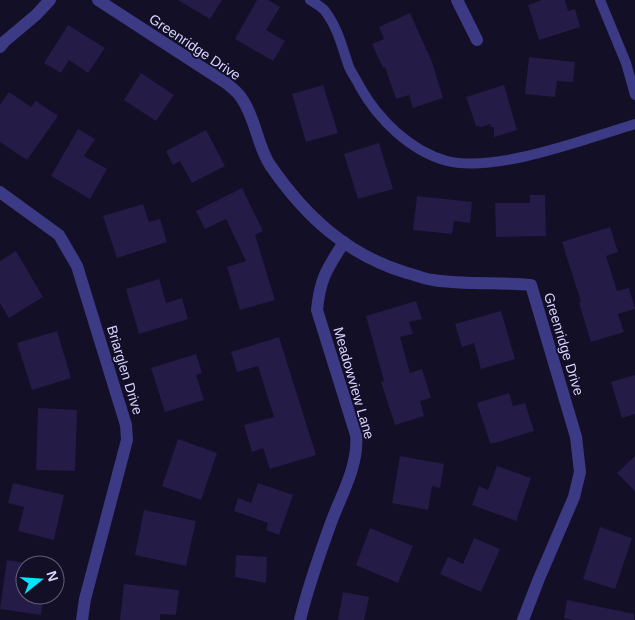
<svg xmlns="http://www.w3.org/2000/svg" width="635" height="620" font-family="Arial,sans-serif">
<rect width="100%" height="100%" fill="#130f26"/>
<!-- building -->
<path fill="#241b47" d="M178,0H222L210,19Z
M257,0H268L280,7L266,30L285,41L273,61L235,39Z
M542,0H565L568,11L575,9L580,27L539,40L528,5Z
M410,13L432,62L443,98L413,108L409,95L396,99L385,67L383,68L372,44L384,39L379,27Z
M68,25L105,48L88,73L69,60L61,73L44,63Z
M529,57L575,62L573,82L557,81L555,97L525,94Z
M141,73L174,95L156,121L124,100Z
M323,85L338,133L306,142L292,94Z
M504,85L517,130L494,137V127H491L490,124L482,127L476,126L466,97Z
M9,92L31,107L36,101L58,116L27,160L0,142V105Z
M78,129L95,139L84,156L107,169L90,199L51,176Z
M206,130L225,166L192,183L180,161L173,165L166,151Z
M379,143L393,189L358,199L344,154Z
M242,188L263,231L255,235L275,300L240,310L227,267L246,261L226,219L205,229L196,211Z
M530,195H545L546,236L496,237L495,203H530Z
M417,196L472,202L470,223L454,221L452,234L413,230Z
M143,204L149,222L160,219L167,242L117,258L103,216Z
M610,227L618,252L606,256L617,291L629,288L635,309L618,314L624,332L591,342L579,303L581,302L562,242Z
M16,251L43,297L9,318L0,303V261Z
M159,279L166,303L182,298L188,319L139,334L126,289Z
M416,301L422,319L409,322L413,334L400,337L410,373L422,369L431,398L420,401L424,416L395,425L381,382L384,381L366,316Z
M501,311L515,359L481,369L474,343L462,347L455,324Z
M57,331L71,378L32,390L17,343Z
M279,337L316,455L270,469L263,448L252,452L244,425L274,417L258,366L237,372L231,352Z
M196,354L202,373L196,375L204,400L165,412L151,368Z
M635,375V414L622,418L611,382Z
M509,393L513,406L525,403L534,431L495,443H490L477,403Z
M38,408L77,410L75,471L36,470Z
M178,439L217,453L201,500L162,486Z
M400,456L444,464L440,488L432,486L428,510L392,503Z
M635,456V491L617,473Z
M497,466L531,478L516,521L472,505L479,486L488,490Z
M13,483L64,495L54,540L18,531L24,507L8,503Z
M258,483L293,495L279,535L266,530L268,523L234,511L238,498L251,503Z
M144,510L196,521L186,566L135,555Z
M600,527L632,538L615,589L583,579Z
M370,528L413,546L398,583L356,565Z
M474,538L500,549L481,592L440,574L448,557L463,564Z
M236,555L267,557L266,583L235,577Z
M7,560L25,563V595H44L41,615L0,609Z
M124,584L179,590L176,615L160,614V620H120Z
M343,592L369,597L364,620H338Z
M567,600L634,614V620H572L564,618Z"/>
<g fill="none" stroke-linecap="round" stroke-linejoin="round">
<!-- service -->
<path stroke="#3d3a85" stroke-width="10" d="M310,0C315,3 322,7 325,11C338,28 342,47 349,67C352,74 357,80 360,87C378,119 410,151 447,161C497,173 585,139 635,124
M600,0L626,63L635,95"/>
<!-- minor -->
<path stroke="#3d3a85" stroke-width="12" d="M98,0L226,83C232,88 239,93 242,99C256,119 257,145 270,165C305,216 347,255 407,273C416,275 424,279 433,280C464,285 499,282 531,285L576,437L580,472L574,497L538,581L523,620
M457,0L477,40
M0,47L5,41L36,15L50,0
M0,192L59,235L77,266L126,425L127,440L85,599L82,620
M300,620C308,586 320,553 332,520C342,494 359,464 356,435L317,310C320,278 327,269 344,242"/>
</g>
<g text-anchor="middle" stroke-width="4" stroke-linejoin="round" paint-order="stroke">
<!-- street labels -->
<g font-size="14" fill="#d9d4ff" stroke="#130f26">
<text transform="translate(195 47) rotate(34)" y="5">Greenridge Drive</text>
<text transform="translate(564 344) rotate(73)" y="5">Greenridge Drive</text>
<text transform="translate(125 370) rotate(73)" y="5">Briarglen Drive</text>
<text transform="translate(354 383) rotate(74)" y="5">Meadowview Lane</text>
</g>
</g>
<!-- north arrow -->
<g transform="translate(40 580) rotate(73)"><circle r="24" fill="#130f26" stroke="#625e7d"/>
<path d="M0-4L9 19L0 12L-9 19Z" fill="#00e5ff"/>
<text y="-8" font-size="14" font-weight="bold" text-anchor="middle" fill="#d9d4ff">N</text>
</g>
</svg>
